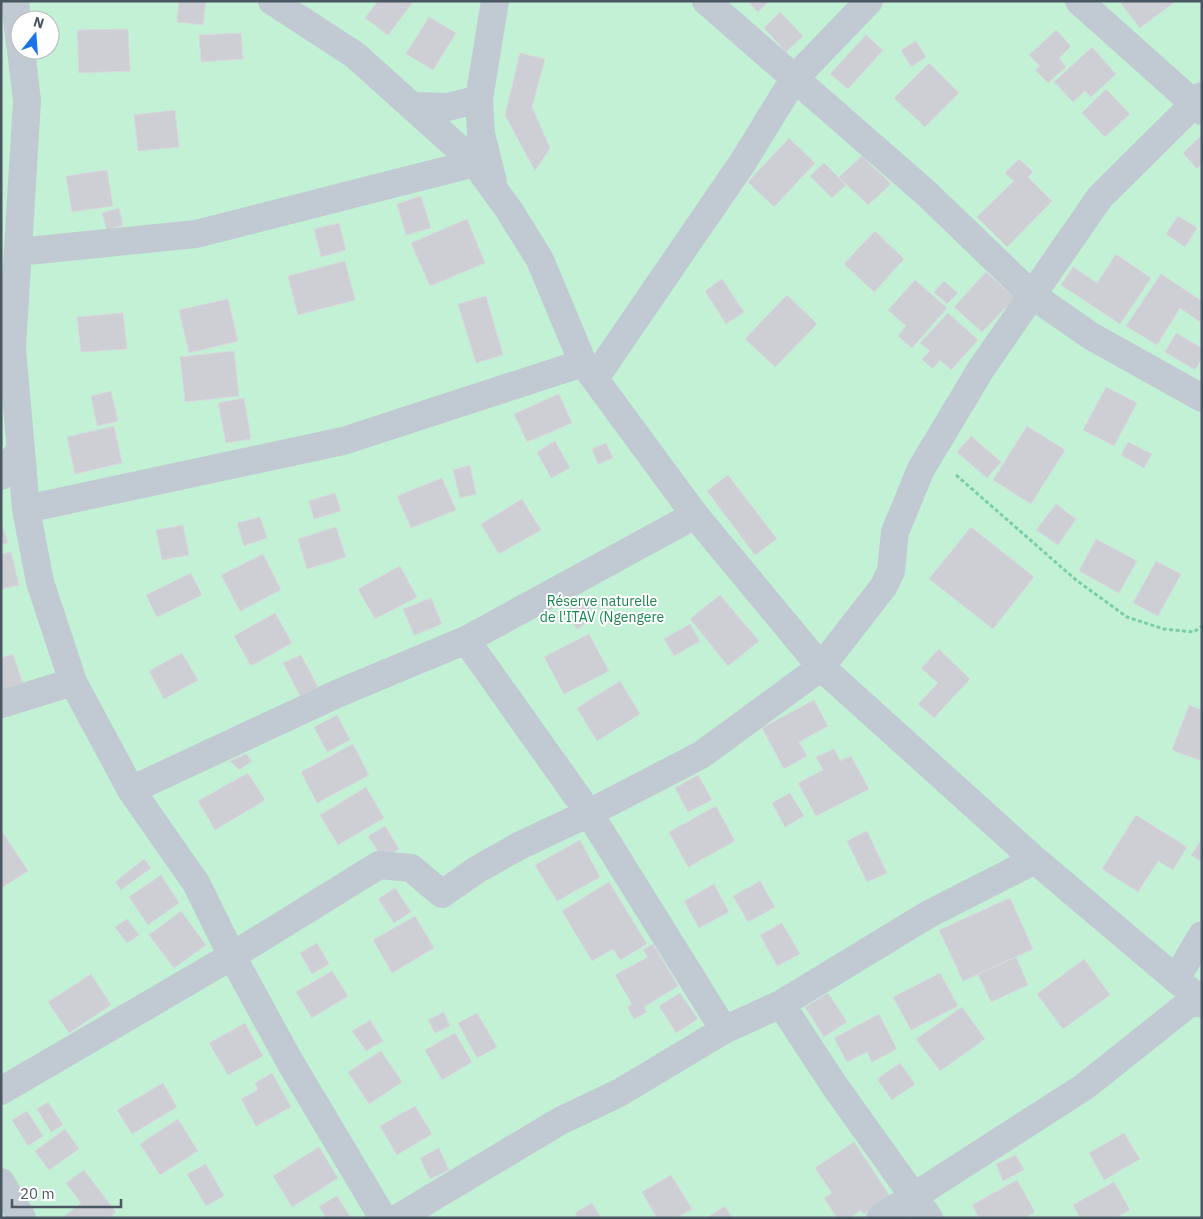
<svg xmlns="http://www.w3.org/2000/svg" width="1203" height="1219" font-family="'IBM Plex Sans',sans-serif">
<rect width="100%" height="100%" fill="#f5f3f3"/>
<!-- park -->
<path fill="#c3f1d5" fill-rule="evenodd" d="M1,1H1202V1218H1ZM20,20H50V50H20Z"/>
<!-- building -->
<path fill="#cdcfd5" stroke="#d7d9de" d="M179,1H206L203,25L177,22Z
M378,1L413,2L388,35L365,18Z
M747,1H769L758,12Z
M1119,1H1176L1140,28Z
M780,12L803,36L786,52L764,28Z
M429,17L456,33L433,70L406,54Z
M128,29L130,71L79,73L77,30Z
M1056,30L1071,46L1059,58L1066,67L1048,83L1035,70L1040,66L1029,55Z
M241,33L243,59L201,62L199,35Z
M866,35L883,50L848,89L830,74Z
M916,41L926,57L911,67L901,50Z
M1092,47L1116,74L1091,97L1085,91L1073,102L1054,82Z
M520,53L545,59L532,107L550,148L535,171L505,115Z
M929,63L959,93L925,127L894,98Z
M1106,89L1130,114L1105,137L1082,113Z
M175,110L179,147L138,151L134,115Z
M1202,135V164L1197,169L1183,153Z
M789,138L815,163L774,207L748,182Z
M862,156L891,184L868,205L839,177Z
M1019,159L1033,172L1028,177L1052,201L1007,247L977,217L1014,181L1005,173Z
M824,163L846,185L832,198L810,176Z
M107,170L113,206L72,212L66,176Z
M421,196L431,228L406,235L397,204Z
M119,208L123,225L107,230L102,213Z
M1178,216L1197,228L1185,247L1166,234Z
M467,219L485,263L430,286L411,243Z
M339,223L346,250L321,257L314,229Z
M875,231L904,259L874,292L844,264Z
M1116,254L1151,278L1120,324L1061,285L1073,267L1097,283Z
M345,261L355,300L298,315L288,276Z
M986,272L1015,298L982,332L954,307Z
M1161,274L1202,301V320L1200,322L1180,308L1157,345L1126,326Z
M722,279L744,312L726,324L705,291Z
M915,280L947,308L912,348L898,336L906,326L888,310Z
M944,281L958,293L947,304L934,292Z
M787,295L817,324L775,367L745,339Z
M486,296L503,355L476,363L458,304Z
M228,299L238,341L189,353L179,310Z
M123,313L127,349L81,352L77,317Z
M948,313L978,340L951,370L940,360L933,369L922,359L930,351L920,343Z
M1176,333L1202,348V358L1195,370L1165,352Z
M234,351L239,396L185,402L180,357Z
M1106,387L1137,403L1114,446L1083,430Z
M111,391L118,421L97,426L91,396Z
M559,394L572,423L527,442L514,414Z
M244,398L251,439L226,443L218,403Z
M114,426L122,463L75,474L67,437Z
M1027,426L1065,450L1031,504L993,480Z
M971,436L1001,462L987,478L957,452Z
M555,441L570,468L551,478L537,452Z
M1128,442L1152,454L1144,468L1121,455Z
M606,443L613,458L598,464L592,449Z
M470,465L476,494L460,498L453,470Z
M728,475L777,539L755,555L707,491Z
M442,478L456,510L411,528L397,496Z
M335,493L341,511L314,519L309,501Z
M522,499L541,530L499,554L481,524Z
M1056,504L1076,519L1058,545L1036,530Z
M260,517L267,538L244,546L237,523Z
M1,522L8,543L1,545Z
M183,525L189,555L162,560L156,530Z
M336,527L346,557L307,569L298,539Z
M971,527L1034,577L993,629L929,579Z
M1096,539L1137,561L1119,593L1079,571Z
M11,552L19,585L1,589V554Z
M263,554L281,590L240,611L221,575Z
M1156,561L1181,574L1158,616L1133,603Z
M400,566L417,597L375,619L358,589Z
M191,573L202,595L157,617L146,595Z
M720,595L759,641L728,666L690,619Z
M431,598L442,624L414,635L403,609Z
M584,599L595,618L577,629L565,611Z
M275,613L292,643L251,666L234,636Z
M690,624L700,641L674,656L664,639Z
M589,634L609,671L564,694L544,657Z
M939,649L970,679L934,718L918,704L938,683L921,668Z
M182,653L198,680L164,699L149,671Z
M13,654L23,684L1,691V658Z
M301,655L318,687L300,696L283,663Z
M620,681L640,714L597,741L577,708Z
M814,700L828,726L799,742L807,756L784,769L762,728Z
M1189,705L1202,710V761L1172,750Z
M337,715L350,740L327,752L314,727Z
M353,744L369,775L317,803L301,772Z
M834,749L840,761L851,756L869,789L816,816L798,783L823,770L816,757Z
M246,754L252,761L239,770L230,761Z
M248,773L265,800L215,830L198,801Z
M698,775L712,800L688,812L675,788Z
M366,787L384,818L338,845L320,815Z
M790,793L804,816L785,827L772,803Z
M716,806L735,841L688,867L669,832Z
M1136,815L1187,847L1173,870L1158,861L1138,892L1102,869Z
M385,826L399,849L383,859L368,836Z
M1,830L28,871L1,888Z
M867,831L887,873L867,882L847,841Z
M1202,839V862L1191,855Z
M580,840L600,877L557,901L535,865Z
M144,859L151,868L121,890L115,882Z
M161,875L179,903L148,925L129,897Z
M760,881L775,907L748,922L733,896Z
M609,882L647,944L620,960L613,949L592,961L562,911Z
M714,884L729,912L699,928L684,901Z
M395,888L411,912L394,923L378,899Z
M1010,898L1033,949L963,981L939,930Z
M181,911L206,945L174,968L149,935Z
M415,916L434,948L392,973L373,940Z
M127,919L139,935L127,943L115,927Z
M782,923L800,954L777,966L760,935Z
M317,943L329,964L312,974L300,953Z
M653,944L678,986L644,1007L647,1012L634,1019L627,1007L632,1004L615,975L648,957L643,950Z
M1016,957L1028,985L991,1002L978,974Z
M1084,959L1110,995L1063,1029L1037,994Z
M332,971L348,996L312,1018L296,992Z
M940,973L958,1006L911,1030L893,997Z
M91,974L111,1005L69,1033L48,1002Z
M680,993L698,1019L676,1033L659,1006Z
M828,993L847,1022L824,1037L805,1007Z
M962,1007L985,1039L940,1071L916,1039Z
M444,1012L450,1026L435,1033L428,1020Z
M477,1013L497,1047L477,1058L458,1023Z
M879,1014L897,1049L872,1062L867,1052L847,1062L834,1038Z
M370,1020L383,1041L366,1051L352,1031Z
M245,1023L263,1056L228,1075L209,1043Z
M455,1033L472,1062L442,1080L425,1050Z
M381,1051L402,1082L369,1104L348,1072Z
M900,1063L915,1084L892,1100L877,1079Z
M272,1073L291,1107L256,1126L241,1099L258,1090L255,1083Z
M163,1083L177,1107L132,1134L117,1110Z
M48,1102L63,1125L51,1132L37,1109Z
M415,1106L432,1134L397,1155L380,1126Z
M27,1111L43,1136L28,1146L12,1120Z
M178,1119L198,1151L160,1175L140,1144Z
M65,1129L79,1149L49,1170L35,1151Z
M1124,1133L1140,1159L1104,1180L1089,1153Z
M854,1142L890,1196L864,1214L861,1210L849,1218H837L824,1198L832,1193L815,1168Z
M319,1147L338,1178L292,1207L273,1176Z
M439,1148L449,1170L430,1179L420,1158Z
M1016,1155L1024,1170L1003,1181L996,1164Z
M206,1164L224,1196L206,1206L187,1174Z
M84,1170L116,1212L108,1218H62L81,1203L66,1183Z
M671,1175L692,1209L676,1218H657L642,1192Z
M1017,1180L1035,1212L1024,1218H979L972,1205Z
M1114,1182L1130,1210L1115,1218H1080L1073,1205Z
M337,1196L351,1218H326L319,1206Z
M592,1203L601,1218H578L575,1213Z
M725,1206L732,1218H707Z"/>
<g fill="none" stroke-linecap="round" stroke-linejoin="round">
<!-- path -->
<path stroke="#7ad0a6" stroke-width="3" stroke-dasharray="4 2.5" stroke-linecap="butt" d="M956,475L1076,580L1127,617L1164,629L1194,632L1202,626"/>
<!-- minor -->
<path stroke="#c1cad2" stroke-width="28" d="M15,1L20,45
M272,1L355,55L475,163L509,210L540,260L583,363L695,515L821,667L1035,860L1197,997L1202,1004
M706,1L926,193L1032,295L1091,336L1202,398
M1079,1L1202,111
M21,50L27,101L12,348L26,509L40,582L73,682L131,790L196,883L232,956L290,1062L383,1218
M413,106L448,107L479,99
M493,182L481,134L479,99L495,1
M18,252L196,234L475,163
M595,378L743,162L794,79L869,1
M1,476L21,449
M26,509L343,441L583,363
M466,640L589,813L724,1030
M1,704L73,682
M131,790L339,693L466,640L695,515
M1176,979L1202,935
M781,1004L834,1085L929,1218
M1,1091L232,956L379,865L411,868L442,894L478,869L521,845L589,813L701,755L821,667L884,586L891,571L895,532L921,469L981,369L1100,197L1202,96
M1,1182L22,1218
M398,1218L560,1121L619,1093L724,1030L781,1004L929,914L1035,860
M880,1218L1084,1087L1197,997"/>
</g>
<g text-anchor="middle" stroke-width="4" stroke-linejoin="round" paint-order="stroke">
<!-- park labels -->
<g font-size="14" fill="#17864f" stroke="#fff">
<text x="602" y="606">Réserve naturelle<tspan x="602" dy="16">de l'ITAV (Ngengere</tspan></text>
</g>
</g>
<!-- border -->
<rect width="1203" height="1219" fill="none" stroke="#4a5661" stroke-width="5"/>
<!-- north arrow -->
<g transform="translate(35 35) rotate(17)"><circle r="24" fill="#ffffff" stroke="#b7bbc0"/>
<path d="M0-4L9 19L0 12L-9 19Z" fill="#1a73e8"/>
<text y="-8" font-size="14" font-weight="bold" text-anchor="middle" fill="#4a5661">N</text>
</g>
<!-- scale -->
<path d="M12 1199v8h109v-8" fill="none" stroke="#4a5661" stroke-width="2.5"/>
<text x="20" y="1199" font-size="15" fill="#4a5661" stroke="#ffffff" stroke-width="4" paint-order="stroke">20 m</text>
</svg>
